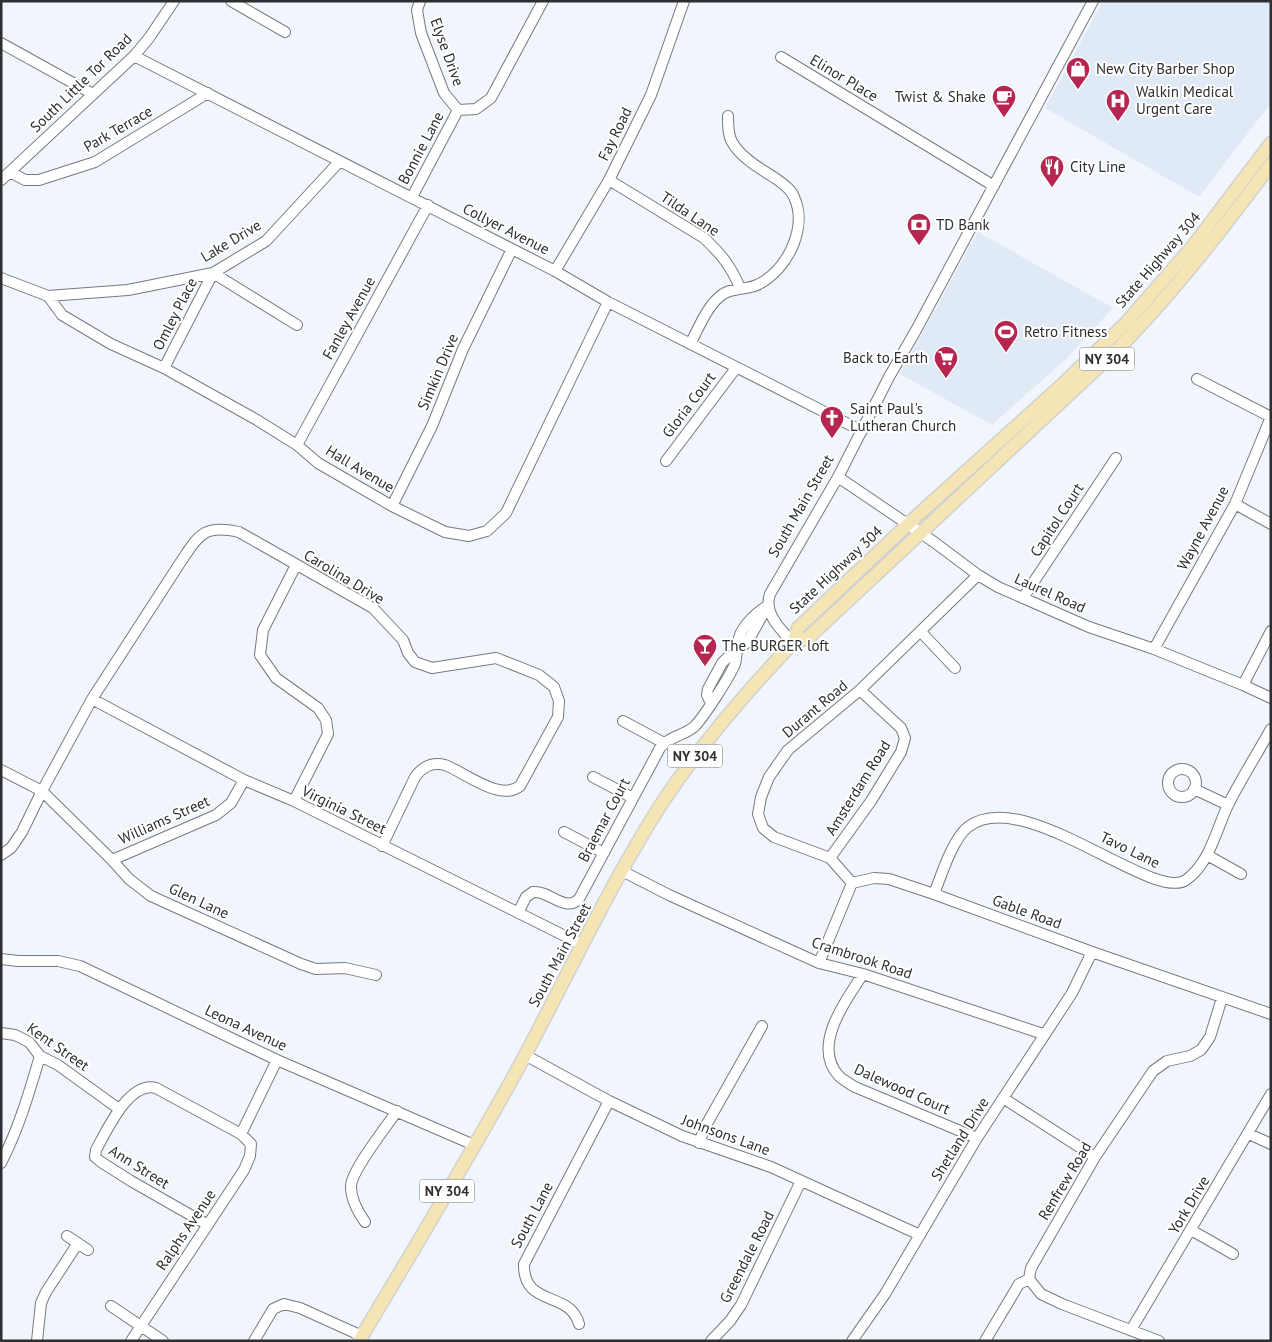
<svg xmlns="http://www.w3.org/2000/svg" width="1272" height="1342" font-family="'PT Sans',sans-serif">
<rect width="100%" height="100%" fill="#f1f6fd"/>
<!-- built -->
<path fill="#e0eaf7" d="M1103,1H1271V103L1199,197L1045,108Z
M978,232L1113,308L1066,359L992,425L900,374Z"/>
<g fill="none" stroke-linecap="round" stroke-linejoin="round">
<defs>
<path id="minor" d="M231,1L285,32
M420,1L417,10L421,33L444,93L458,110
M1,43L93,94
M134,56L555,271L608,302L862,431
M781,57L994,186
M458,110L476,109L491,98L543,1
M10,172L25,180H39L95,162L208,93
M1,180L134,56L149,38L174,1
M609,180L704,238C721,254 731,266 740,288
M412,197L458,110
M555,271L609,180L651,95L684,1
M1,278L48,296L62,315L111,344L164,368L257,420L297,445L318,463L392,506L445,532L469,536L487,531L506,513L608,302
M48,296L128,290L213,273L266,241L339,162
M690,344C699,328 707,305 723,294C734,287 749,290 759,284C788,269 808,227 794,197C791,189 782,183 775,178C761,169 741,158 732,142C728,135 728,125 728,116
M164,368L213,273L297,325
M1197,379L1271,417
M297,445L428,205
M666,461L736,368
M838,477L934,542L978,575L998,587L1089,627L1154,649L1243,685L1271,698
M1235,504L1271,524
M392,506L432,426L463,349L512,249
M1023,598L1116,458
M921,632L955,668
M793,643C781,630 763,613 770,594L838,477L889,377L915,332L1093,1
M739,646C735,631 756,613 767,606
M1154,649L1235,504L1271,417
M1243,685L1271,631
M92,699L244,780L294,801L583,945
M711,703L707,695L708,689L722,663L728,657L735,654
M623,721L664,743
M1168 783a14 14 0 1 1 28 0a14 14 0 1 1-28 0Z
M1,770L42,791L112,860L129,879L151,896L301,964L316,969L345,968L376,975
M593,777L633,798
M1194,789L1228,805
M294,801L328,734L326,720L318,708L276,678L260,655L263,630L296,565
M564,832L604,853
M1,855L11,848L22,832L42,791L92,699L180,563C199,535 203,524 239,532L373,608L403,640L408,653L415,662L432,668L496,658L539,675L554,687L559,701L558,717L520,786C500,802 466,773 445,765C432,762 423,766 415,777L382,846
M1207,855L1241,874
M830,858L871,801L901,752L905,738L901,728L860,690
M112,860L216,815L231,803L244,780
M622,871L669,895L819,963L863,974L1043,1034
M852,883L830,858L774,837L763,828L758,814L761,797L769,777L788,750L860,690L978,575
M852,883L874,878L889,879L934,894L1092,952L1271,1014
M934,894C941,876 953,838 968,827C1023,784 1153,903 1186,880C1210,863 1216,830 1228,805C1241,779 1257,754 1271,729
M518,913L526,897L533,892C549,890 565,913 579,899L660,748C669,736 684,736 695,726C705,715 729,678 735,664C737,657 735,654 739,646L744,645L748,641L768,605
M1,959L18,961H58L80,966L277,1060L474,1145
M819,963L852,883
M863,974C846,1000 811,1046 839,1076C843,1080 850,1084 855,1087L977,1138
M1,1033L15,1035L29,1042L40,1056L58,1065L119,1109
M525,1055L609,1101L682,1136L771,1167L920,1235
M1003,1098L1095,1157
M241,1134L277,1060
M1249,1134L1271,1144
M699,1143L705,1127L762,1026
M1,1163C19,1128 29,1093 40,1056
M365,1222C358,1212 351,1200 351,1187C350,1172 387,1126 397,1111
M1191,1230L1233,1254
M67,1236L88,1250
M1029,1279L1031,1268L1095,1157L1153,1071L1167,1061L1190,1056L1201,1050L1210,1037L1222,998
M1029,1279L1041,1294L1062,1304L1159,1341
M111,1306L163,1341
M579,1324C570,1290 523,1308 524,1264L609,1101
M1131,1330L1271,1094
M37,1341L41,1303L46,1292L78,1243
M131,1341L244,1170L250,1156L251,1144L241,1134L156,1088C129,1081 107,1130 96,1150L95,1157L101,1162L131,1181L208,1225
M254,1341L273,1309L284,1304L300,1308L362,1336
M711,1341L730,1321L741,1305L801,1181
M852,1341L885,1294L977,1138L1072,993L1092,952
M985,1341L1019,1284L1029,1279"/>
<path id="major" d="M793,643L798,628L815,612L920,513L1064,383L1127,322L1193,246L1271,143
M793,643L808,638L1122,345C1177,288 1224,227 1271,164
M359,1341C412,1252 466,1163 516,1072C564,984 606,891 660,806C699,747 744,694 793,643"/>
</defs>
<!-- minor casing -->
<use href="#minor" stroke="#767a80" stroke-width="12"/>
<!-- major casing -->
<use href="#major" stroke="#d1d1d2" stroke-width="15"/>
<!-- minor -->
<use href="#minor" stroke="#fff" stroke-width="10"/>
<!-- major -->
<use href="#major" stroke="#f5e5b4" stroke-width="12"/>
</g>
<!-- icons -->
<defs>
<symbol id="shop-pin" viewBox="-11 -11 22 30"><path d="M0 17L-7.5 6A9.5 9.5 0 1 1 7.5 6Z" fill="#b62650" stroke="#fff"/><path d="M-5-2.5h2.3a2.7 3.5 0 0 1 5.4 0H5L5.5 6h-11ZM-1.5-2.5h3a1.5 2.3 0 0 0-3 0Z" fill="#fff"/></symbol>
<symbol id="cafe-pin" viewBox="-11 -11 22 30"><path d="M0 17L-7.5 6A9.5 9.5 0 1 1 7.5 6Z" fill="#b62650" stroke="#fff"/><path d="M-5.5-4.5H6V0H3Q3 3.5 0 3.5H-2.5Q-5.5 3.5-5.5 0ZM3-3.2v2h1.7v-2ZM-6 4.5H4V6H-6Z" fill="#fff"/></symbol>
<symbol id="hospital-pin" viewBox="-11 -11 22 30"><path d="M0 17L-7.5 6A9.5 9.5 0 1 1 7.5 6Z" fill="#b62650" stroke="#fff"/><path d="M-5-5h3v3.5h4V-5h3V5h-3V1.5h-4V5h-3Z" fill="#fff"/></symbol>
<symbol id="restaurant-pin" viewBox="-11 -11 22 30"><path d="M0 17L-7.5 6A9.5 9.5 0 1 1 7.5 6Z" fill="#b62650" stroke="#fff"/><path d="M-5-6h1v4h1v-4h1v4h1v-4h1v5L-1.5 .5V6h-2V.5L-5-1ZM5-6V6H3V1.5H1.5Q1.5-4 5-6Z" fill="#fff"/></symbol>
<symbol id="bank-pin" viewBox="-11 -11 22 30"><path d="M0 17L-7.5 6A9.5 9.5 0 1 1 7.5 6Z" fill="#b62650" stroke="#fff"/><path d="M-6-4H6V4H-6ZM0-2.3a2.3 2.3 0 1 0 0 4.6a2.3 2.3 0 1 0 0-4.6Z" fill="#fff"/></symbol>
<symbol id="stadium-pin" viewBox="-11 -11 22 30"><path d="M0 17L-7.5 6A9.5 9.5 0 1 1 7.5 6Z" fill="#b62650" stroke="#fff"/><path d="M0-5a6.5 5 0 1 0 0 10a6.5 5 0 1 0 0-10ZM-3.5-1.8h7v3.6h-7Z" fill="#fff"/></symbol>
<symbol id="supermarket-pin" viewBox="-11 -11 22 30"><path d="M0 17L-7.5 6A9.5 9.5 0 1 1 7.5 6Z" fill="#b62650" stroke="#fff"/><path d="M-6-5.5h2.5l.6 2H6L4.5 2H-2.5L-4.4-4H-6ZM-1.5 3.2a1.3 1.3 0 1 0 .1 0ZM3 3.2a1.3 1.3 0 1 0 .1 0Z" fill="#fff"/></symbol>
<symbol id="church-pin" viewBox="-11 -11 22 30"><path d="M0 17L-7.5 6A9.5 9.5 0 1 1 7.5 6Z" fill="#b62650" stroke="#fff"/><path d="M-1.2-6h2.4v3.5h3.3v2.4h-3.3V6h-2.4V-.1h-3.3v-2.4h3.3Z" fill="#fff"/></symbol>
<symbol id="bar-pin" viewBox="-11 -11 22 30"><path d="M0 17L-7.5 6A9.5 9.5 0 1 1 7.5 6Z" fill="#b62650" stroke="#fff"/><path d="M-6-5H6L.8 .8V4.5H3.5V6h-7V4.5H-.8V.8Z" fill="#fff"/></symbol>
</defs>
<g fill-rule="evenodd">
<use href="#shop-pin" x="1064" y="55" width="28" height="38"/>
<use href="#cafe-pin" x="990" y="83" width="28" height="38"/>
<use href="#hospital-pin" x="1104" y="87" width="28" height="38"/>
<use href="#restaurant-pin" x="1038" y="153" width="28" height="38"/>
<use href="#bank-pin" x="905" y="211" width="28" height="38"/>
<use href="#stadium-pin" x="992" y="318" width="28" height="38"/>
<use href="#supermarket-pin" x="932" y="344" width="28" height="38"/>
<use href="#church-pin" x="818" y="404" width="28" height="38"/>
<use href="#bar-pin" x="691" y="632" width="28" height="38"/>
</g>
<g text-anchor="middle" stroke-width="4" stroke-linejoin="round" paint-order="stroke">
<!-- shield labels -->
<g fill="#fff" stroke="#6b6d6f" stroke-width="1">
<rect x="1079.5" y="347.5" width="55" height="23" rx="4"/>
<rect x="667.5" y="744.5" width="55" height="23" rx="4"/>
<rect x="419.5" y="1179.5" width="55" height="23" rx="4"/>
</g>
<g font-size="14" font-weight="bold" fill="#2c2e31">
<text x="1107" y="364">NY 304</text>
<text x="695" y="761">NY 304</text>
<text x="447" y="1196">NY 304</text>
</g>
<!-- street labels -->
<g font-size="15" fill="#2c2e31" stroke="#fff">
<text transform="translate(447 52) rotate(70)" y="5">Elyse Drive</text>
<text transform="translate(844 78) rotate(31)" y="5">Elinor Place</text>
<text transform="translate(81 83) rotate(-44)" y="5">South Little Tor Road</text>
<text transform="translate(118 129) rotate(-30)" y="5">Park Terrace</text>
<text transform="translate(615 134) rotate(-64)" y="5">Fay Road</text>
<text transform="translate(421 148) rotate(-62)" y="5">Bonnie Lane</text>
<text transform="translate(690 214) rotate(34)" y="5">Tilda Lane</text>
<text transform="translate(506 229) rotate(27)" y="5">Collyer Avenue</text>
<text transform="translate(231 241) rotate(-31)" y="5">Lake Drive</text>
<text transform="translate(1158 260) rotate(-49)" y="5">State Highway 304</text>
<text transform="translate(175 314) rotate(-63)" y="5">Omley Place</text>
<text transform="translate(349 318) rotate(-61)" y="5">Fanley Avenue</text>
<text transform="translate(438 372) rotate(-67)" y="5">Simkin Drive</text>
<text transform="translate(689 405) rotate(-53)" y="5">Gloria Court</text>
<text transform="translate(360 469) rotate(31)" y="5">Hall Avenue</text>
<text transform="translate(801 506) rotate(-60)" y="5">South Main Street</text>
<text transform="translate(1057 520) rotate(-57)" y="5">Capitol Court</text>
<text transform="translate(1203 528) rotate(-62)" y="5">Wayne Avenue</text>
<text transform="translate(836 570) rotate(-43)" y="5">State Highway 304</text>
<text transform="translate(344 577) rotate(31)" y="5">Carolina Drive</text>
<text transform="translate(1050 593) rotate(24)" y="5">Laurel Road</text>
<text transform="translate(815 709) rotate(-40)" y="5">Durant Road</text>
<text transform="translate(858 788) rotate(-58)" y="5">Amsterdam Road</text>
<text transform="translate(344 810) rotate(26)" y="5">Virginia Street</text>
<text transform="translate(164 820) rotate(-24)" y="5">Williams Street</text>
<text transform="translate(604 820) rotate(-62)" y="5">Braemar Court</text>
<text transform="translate(1130 850) rotate(26)" y="5">Tavo Lane</text>
<text transform="translate(199 901) rotate(25)" y="5">Glen Lane</text>
<text transform="translate(1027 912) rotate(20)" y="5">Gable Road</text>
<text transform="translate(560 955) rotate(-62)" y="5">South Main Street</text>
<text transform="translate(862 958) rotate(18)" y="5">Crambrook Road</text>
<text transform="translate(246 1028) rotate(25)" y="5">Leona Avenue</text>
<text transform="translate(58 1047) rotate(35)" y="5">Kent Street</text>
<text transform="translate(902 1089) rotate(24)" y="5">Dalewood Court</text>
<text transform="translate(726 1135) rotate(20)" y="5">Johnsons Lane</text>
<text transform="translate(960 1139) rotate(-58)" y="5">Shetland Drive</text>
<text transform="translate(139 1167) rotate(32)" y="5">Ann Street</text>
<text transform="translate(1065 1181) rotate(-59)" y="5">Renfrew Road</text>
<text transform="translate(1189 1205) rotate(-59)" y="5">York Drive</text>
<text transform="translate(532 1215) rotate(-62)" y="5">South Lane</text>
<text transform="translate(186 1230) rotate(-56)" y="5">Ralphs Avenue</text>
<text transform="translate(747 1257) rotate(-63)" y="5">Greendale Road</text>
</g>
<!-- poi labels -->
<g font-size="15" fill="#2c2e31" stroke="#fff" text-anchor="start">
<text x="1096" y="74">New City Barber Shop</text>
<text x="1136" y="97">Walkin Medical<tspan x="1136" dy="17">Urgent Care</tspan></text>
<text x="986" y="102" text-anchor="end">Twist &amp; Shake</text>
<text x="1070" y="172">City Line</text>
<text x="936" y="230">TD Bank</text>
<text x="1024" y="337">Retro Fitness</text>
<text x="928" y="363" text-anchor="end">Back to Earth</text>
<text x="850" y="414">Saint Paul's<tspan x="850" dy="17">Lutheran Church</tspan></text>
<text x="722" y="651">The BURGER loft</text>
</g>
</g>
<!-- border -->
<rect width="1272" height="1342" fill="none" stroke="#2c2e31" stroke-width="5"/>
</svg>
